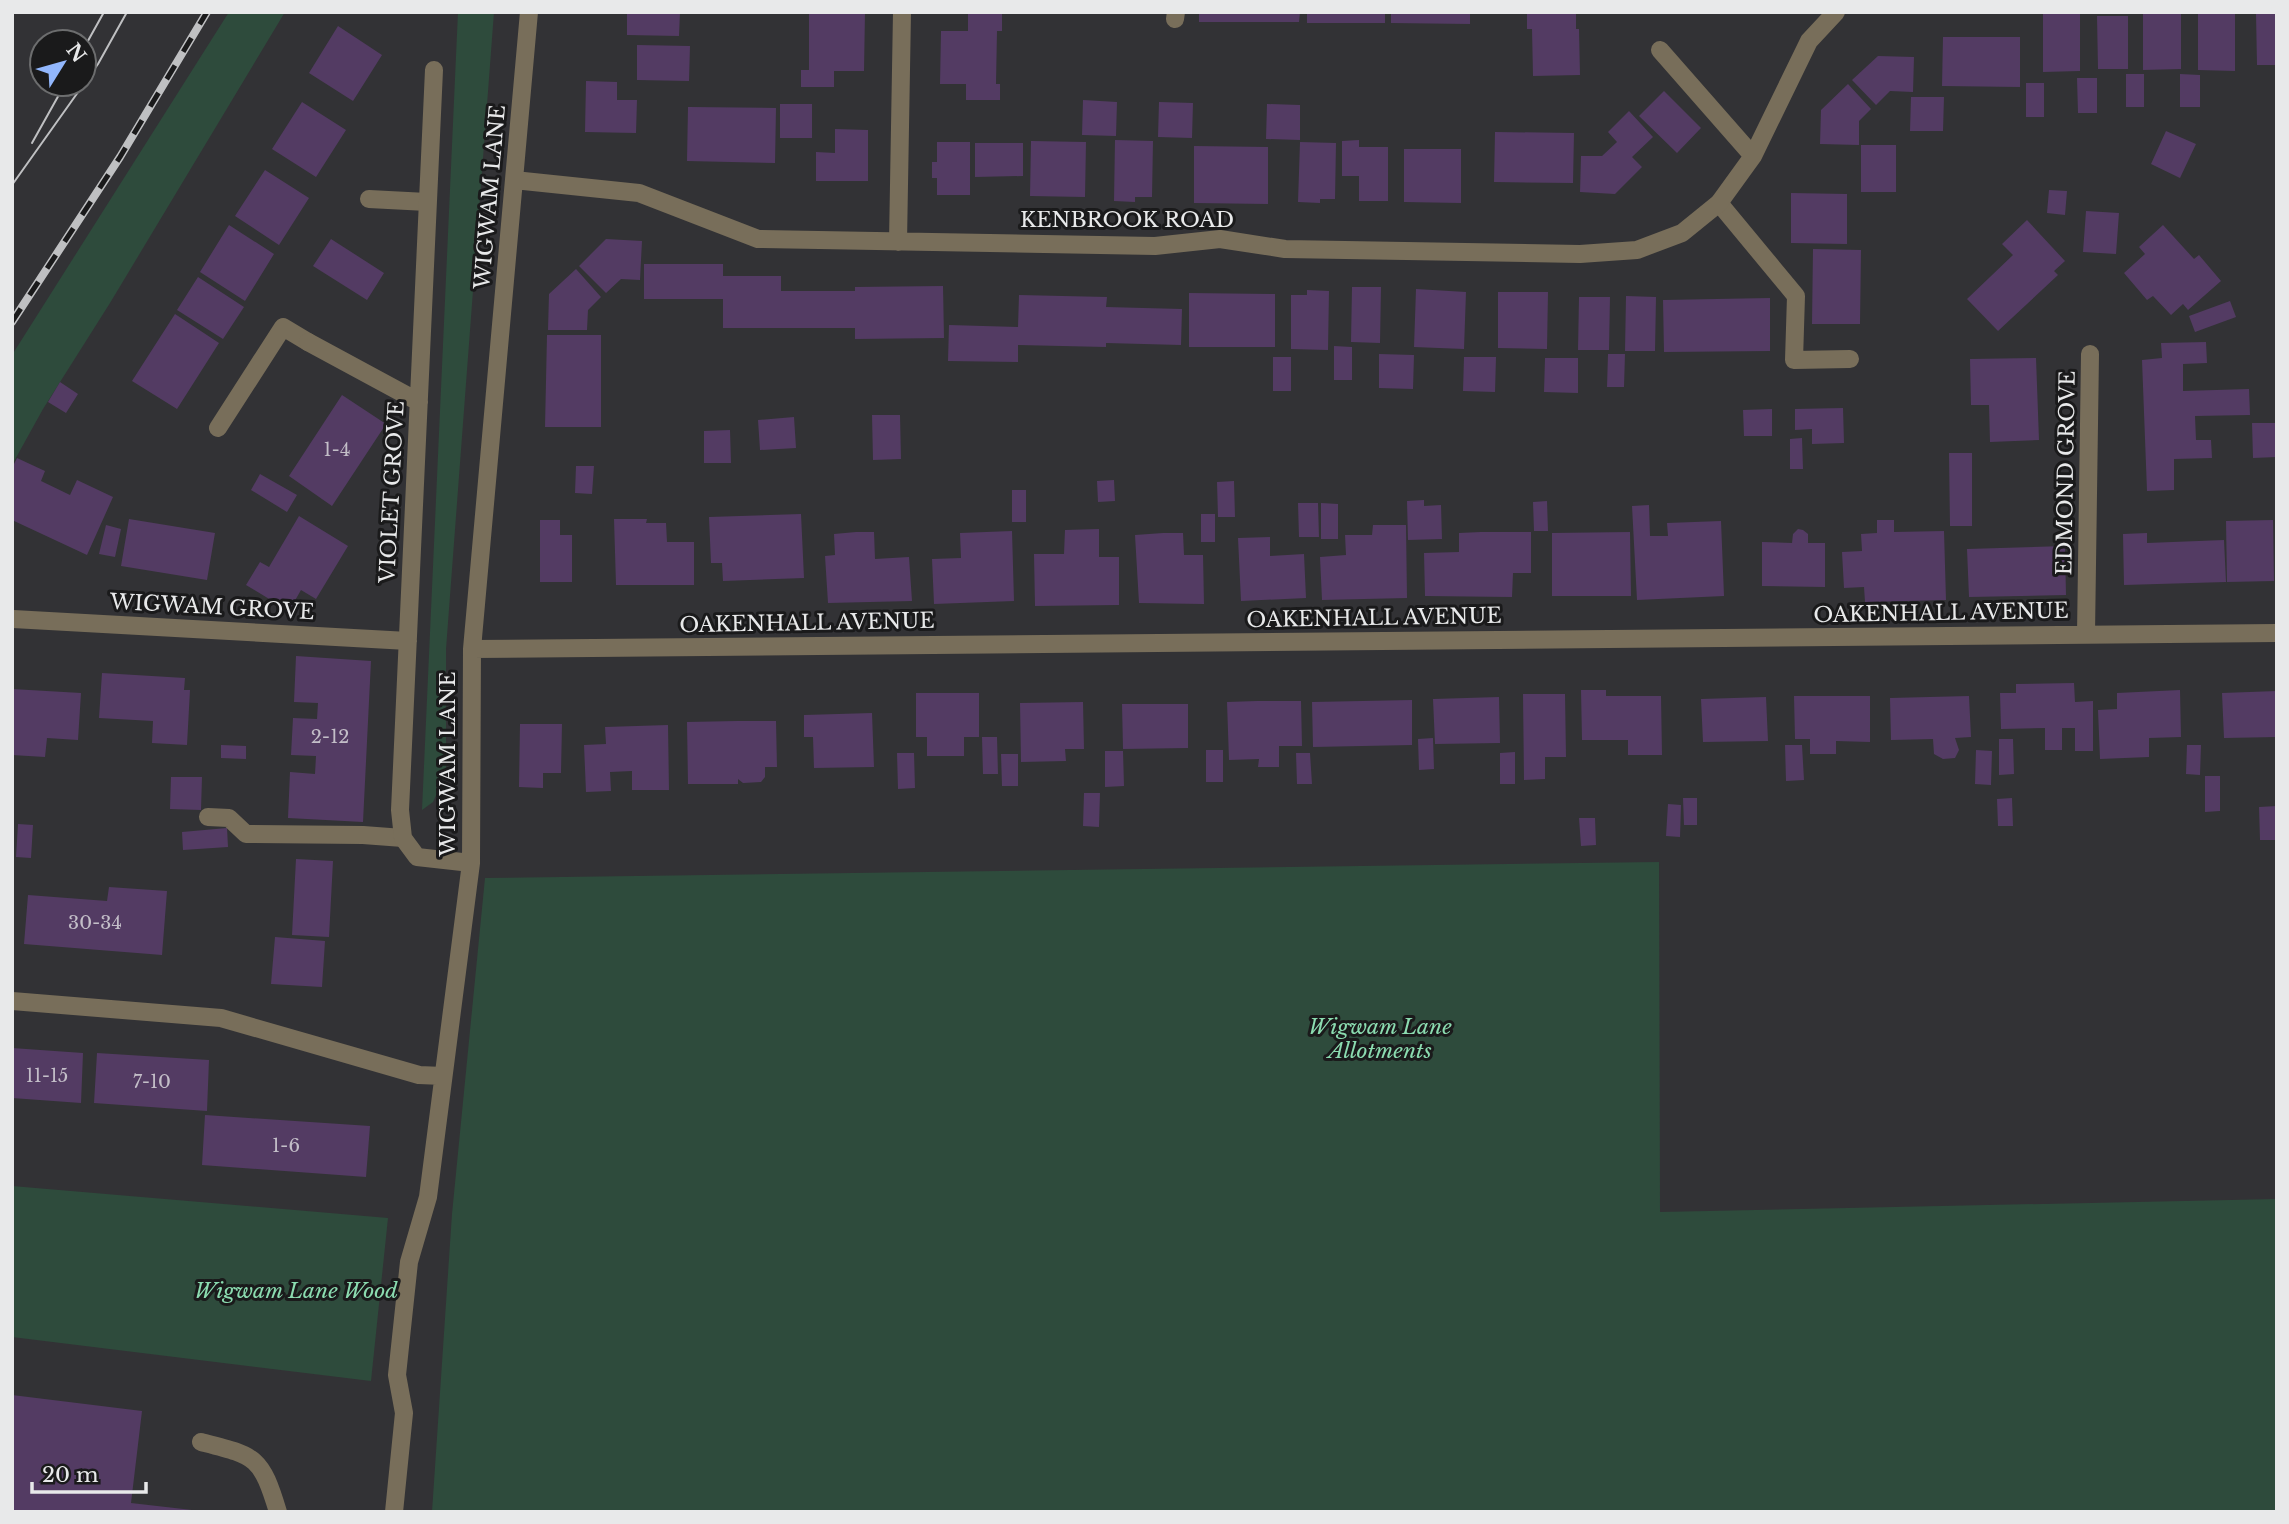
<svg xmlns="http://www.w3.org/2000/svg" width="2289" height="1524" font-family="'Libre Baskerville',serif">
<rect width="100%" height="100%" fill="#323235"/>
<!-- green -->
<path fill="#2e4b3c" d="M229,12H285L110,303L43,409L12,465V355Z
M458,12H494L446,649V774L433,802L422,810Z
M1659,862L1660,1212L2277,1199V1512H432L452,1214L485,878Z
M12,1186L388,1218L371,1381L12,1337Z"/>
<!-- building -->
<path fill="#533b63" d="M627,12H680L679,36L627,35Z
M809,12H865L864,71H834V87H801V70H809Z
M968,12H1002V31H997L996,84H1000V100H966V84H940L941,31H968Z
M1199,12H1300L1299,22H1199Z
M1307,12H1385V23H1307Z
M1391,12H1470V24L1391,23Z
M1527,12H1576V29H1579L1580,75L1533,76L1532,29H1527Z
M2043,12H2080V71L2043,72Z
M2143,12H2181V69L2143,70Z
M2198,12H2235V71L2198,70Z
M2256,13H2277V65H2257Z
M2097,16H2128V69H2098Z
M338,26L382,55L353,101L309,73Z
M1943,37H2020V87L1942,86Z
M637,45L690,46L689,81L637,80Z
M1878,56L1914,57L1913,92L1890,91L1876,105L1852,80Z
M2126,74H2144V107H2126Z
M2180,74L2200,75V107H2180Z
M2077,78H2097V113H2078Z
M586,81L617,82V100H637L636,133L585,132Z
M2026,83H2044V117H2026Z
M1848,84L1871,109L1859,121V145L1820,144L1821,110Z
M1664,91L1701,128L1677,153L1639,116Z
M1911,97H1944L1943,131H1910Z
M1083,100L1117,102L1116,136L1082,135Z
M302,102L346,130L316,177L272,149Z
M1159,102L1193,103L1192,138L1158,137Z
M780,104H812V138H780Z
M1267,104L1300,105V140L1266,139Z
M688,107L776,108L775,163L687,161Z
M1629,111L1653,137L1632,157L1642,167L1615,194L1580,192L1581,156H1602L1617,142L1608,132Z
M835,129L868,130V181H816V152L835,153Z
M2166,131L2196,144L2180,178L2151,164Z
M1495,132L1574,133L1573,183L1494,182Z
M1115,140L1153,141L1152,197H1135V202L1114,201Z
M1359,140V147H1388V201H1359V176H1342V141Z
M1031,141L1086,142L1085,197L1030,196Z
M937,142H970V195H937V178H932V162H937Z
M1300,142L1336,143L1335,199H1320V203L1298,202Z
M975,143H1023V176L975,177Z
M1861,145H1896V192H1861Z
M1194,146L1268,147V204L1194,203Z
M1404,149H1461V203L1404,202Z
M265,170L309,198L279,245L235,216Z
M2049,190L2067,191L2065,215L2047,213Z
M1791,193L1847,194V244L1791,243Z
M2086,211L2119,213L2116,254L2083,252Z
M2027,220L2065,261L2054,271L2058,275L1998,331L1967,299L2013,255L2002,244Z
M229,225L274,254L245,301L200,272Z
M2163,225L2194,259L2199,255L2221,281L2188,310L2183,304L2171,315L2153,296L2147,300L2124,273L2145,254L2139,247Z
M331,239L384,273L367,300L313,266Z
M606,239L642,241L640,280L621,279L606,293L579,266Z
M1813,249L1861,250L1860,324H1812Z
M644,264H723V276H781V291H855V287L943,286L944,338L855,339V328H723V299H644Z
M576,269L601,297L588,310L587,330H548L549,294Z
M198,277L244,307L223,339L177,310Z
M1352,287H1381L1380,343L1351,342Z
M1416,289L1466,292L1464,349L1414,347Z
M1307,290L1329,291L1328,350L1291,349V295H1307Z
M1498,292H1548L1547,349L1498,348Z
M1189,293L1275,294V347H1189Z
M1019,295L1107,297L1106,307L1182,309L1181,345L1106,343V347L1018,345V362L948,361L949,325L1018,327Z
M1626,296L1656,297L1655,351H1625Z
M1579,297H1610L1609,350H1578Z
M1770,298V351L1664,352L1663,300Z
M2230,301L2236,317L2195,332L2189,316Z
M175,314L219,343L177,409L132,381Z
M547,335H601V427H545Z
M2206,342L2207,363L2183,364V391L2249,389L2250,415L2195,416L2196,440H2211L2212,458L2174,459V490L2147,491L2142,360L2162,358L2161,343Z
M1334,346L1352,347V380H1334Z
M1379,354L1414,355L1413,389L1379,388Z
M1608,354H1625L1624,387H1607Z
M1273,357H1291V391H1273Z
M1464,357H1496L1495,392L1463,391Z
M1545,358H1578V393L1544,392Z
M2036,358L2039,440L1990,442L1989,405H1971L1970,359Z
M60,382L78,394L66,413L48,402Z
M342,395L386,424L332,506L289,476Z
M1843,408L1844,443L1812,444V429L1795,430V409Z
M1772,409V436H1744L1743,410Z
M872,415H900L901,459L873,460Z
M794,417L796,448L760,450L758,420Z
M2252,423H2277V457L2253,458Z
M730,430L731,463H704V431Z
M1802,438L1803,469H1790V439Z
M1949,453H1972V526H1950Z
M17,458L45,471L41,481L70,495L77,480L113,497L87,555L12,520V468Z
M576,466H594L592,494L575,493Z
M260,474L297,495L287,512L251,490Z
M1114,480L1115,501L1098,502L1097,481Z
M1234,481L1235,517H1218L1217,482Z
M1012,490H1026V522H1012Z
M1424,500V506L1441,505L1442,539L1408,540L1407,501Z
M1547,501L1548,531H1534L1533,502Z
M1298,503H1318L1319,537H1299Z
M1321,503L1338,504V539H1321Z
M1649,505L1650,536H1668L1667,523L1721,521L1724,596L1637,600L1632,506Z
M801,514L804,578L723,581L722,563H711L709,517Z
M1201,514H1215V542H1201Z
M299,516L348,546L316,599L301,590L289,611L246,585L260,562L269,567Z
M129,519L215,533L207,580L121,566Z
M614,519H647L646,523H666L667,542H694V585H616Z
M540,520H560V535H572V582H540Z
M1877,520H1894V532L1944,531L1946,600L1865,602L1864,587L1844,588L1842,552L1862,551L1861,534L1877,533Z
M2273,520L2274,581L2227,582L2226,521Z
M106,525L121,529L115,557L99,554Z
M1373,525H1406L1407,598L1322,600L1320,557L1346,555L1345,535H1372Z
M1099,529V557H1119V605L1035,606L1034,554H1064L1065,530Z
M1798,529L1803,530L1808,534V543H1825V587L1762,586V542L1792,543L1793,534Z
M1012,531L1014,601L934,604L932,559L961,558L960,533Z
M856,532H874L875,559L909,557L912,601L828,603L825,556L835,555L834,534Z
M1481,532H1531V573H1513L1512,597L1425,596L1424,553L1459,552V533Z
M1630,532L1631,596H1552V533Z
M1163,533H1183L1184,555H1203L1204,604L1139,603L1135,535Z
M2147,533V543L2224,540L2226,582L2124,585L2123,534Z
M1270,537V556L1304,554L1306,598L1241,601L1238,538Z
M2065,546L2066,595L1969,597L1967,549Z
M296,656L371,661L363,822L288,818L290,772L315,774L316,756L291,755L293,718L317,719L318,703L294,702Z
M102,673L185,678L184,690H190L187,745L152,743L153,721L99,718Z
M2074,683L2075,702L2093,701V751H2075V728H2062V750H2045V728L2001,729L2000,693H2016V684Z
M12,689L81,693L78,740L47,738L45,757L12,755Z
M1581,690H1606V696H1661L1662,755H1628V740H1582Z
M2180,690L2181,737L2149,738V757L2100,759L2098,710L2117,709V693Z
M2277,691V737L2224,738L2222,693Z
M916,693H979V737H964V756H927V737H916Z
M1523,694H1565L1566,757H1545V779L1524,780Z
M1794,696H1870V742L1836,741V754H1810V739H1795Z
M1969,696L1971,737L1955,738L1959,750L1955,758L1943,759L1934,754L1933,739L1891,740L1890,698Z
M1499,697L1500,743L1435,744L1433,699Z
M1766,697L1768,741L1703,742L1701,699Z
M1412,700V745L1313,747L1312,702Z
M1257,701H1301L1302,746H1279V767H1258L1259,759L1229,760L1227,702Z
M1083,702L1084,749H1065L1066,761L1021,762L1020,703Z
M1122,704H1188V748L1123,749Z
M872,713L874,767L814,768L813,737H804V715Z
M737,721H776L777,767H765V777L761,782L743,783L738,779V784H688L687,722Z
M520,724H562L561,773H543V788L519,787Z
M668,725L669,790H632V771L610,772L611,791L586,792L584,745L606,744L605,727Z
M982,737H997L998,774H983Z
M1433,738L1434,769L1419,770L1418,739Z
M1999,739H2013L2014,774L1999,775Z
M221,745L246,746V759L221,758Z
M1785,745H1802L1804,780L1786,781Z
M2187,745H2201L2200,775L2186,774Z
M1206,750H1223V782H1206Z
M1976,750L1992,751L1991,785L1975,784Z
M1105,751H1123L1124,786L1105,787Z
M1515,752V784H1500V753Z
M897,753H914L915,788L898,789Z
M1296,753H1310L1312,784H1297Z
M1001,754H1018V786H1002Z
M2205,776H2220V811L2205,812Z
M171,777H202L201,810L170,809Z
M1084,793H1100L1099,827L1083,826Z
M1683,798H1697V825H1684Z
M2012,798L2013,826H1998L1997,799Z
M1668,804L1681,805L1680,837L1666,836Z
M2277,806V840H2260L2259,807Z
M1579,818H1595L1596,845L1581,846Z
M18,824L33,825L31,858L16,857Z
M227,828L228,847L183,850L182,832Z
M296,859L333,861L329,937L292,935Z
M109,887L167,891L162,955L24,944L28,895L107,901Z
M275,937L325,941L322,987L271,984Z
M12,1048L83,1053L81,1103L12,1098Z
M97,1053L209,1060L207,1111L94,1103Z
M205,1115L370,1126L366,1177L202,1165Z
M12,1395L142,1411L131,1503L192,1510V1512H12Z"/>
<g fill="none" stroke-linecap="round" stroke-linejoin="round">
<!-- service -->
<path stroke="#786e5a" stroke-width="18" d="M369,199L427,202
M1719,203L1796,296L1794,360L1850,359
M218,428L283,327L308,342
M208,817L229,818L246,834L363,835L403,838
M201,1442C256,1456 261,1456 278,1512"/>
<!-- minor -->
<path stroke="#786e5a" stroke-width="18" d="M1175,19L1176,12
M1660,50L1753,156
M434,70L400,810L403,838L417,857L471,863
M514,180L639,193L758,239L1155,246L1220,239L1285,249L1580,254L1637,250L1682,233L1719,203L1753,156L1809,41L1836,12
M898,242L902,12
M308,342L419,402
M13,619L408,641
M2086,634L2090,354
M472,649L2277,633
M12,1001L221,1018L419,1075L443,1076
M394,1512L404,1413L397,1375L409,1262L428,1197L471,863L472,649L529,12"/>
<!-- tram -->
<path stroke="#bfc0c2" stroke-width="2" d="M84,48L104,12
M32,143L65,84
M12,185L98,64L127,12"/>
<defs>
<path id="rail" d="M12,322L120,157L207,12"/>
</defs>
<!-- rail casing -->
<use href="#rail" stroke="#bfc0c2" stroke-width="8"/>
<!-- rail -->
<use href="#rail" stroke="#1a1a1b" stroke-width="5" stroke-dasharray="16" stroke-linecap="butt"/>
</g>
<g text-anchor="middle" stroke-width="6" stroke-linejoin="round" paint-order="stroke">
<!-- number labels -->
<g font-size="18" fill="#c3bec8">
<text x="337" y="456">1-4</text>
<text x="330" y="743">2-12</text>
<text x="95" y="929">30-34</text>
<text x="47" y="1082">11-15</text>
<text x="152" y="1088">7-10</text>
<text x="286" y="1152">1-6</text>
</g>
<!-- street labels -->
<g font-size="21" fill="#e8e9ea" stroke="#1a1a1b">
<text transform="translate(490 197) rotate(-85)" y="7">WIGWAM LANE</text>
<text x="1127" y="227">KENBROOK ROAD</text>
<text transform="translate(2066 473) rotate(-89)" y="7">EDMOND GROVE</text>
<text transform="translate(392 492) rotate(-87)" y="7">VIOLET GROVE</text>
<text transform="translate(212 607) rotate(3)" y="7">WIGWAM GROVE</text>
<text transform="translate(1941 613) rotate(-1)" y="7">OAKENHALL AVENUE</text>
<text transform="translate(1374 618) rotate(-1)" y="7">OAKENHALL AVENUE</text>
<text transform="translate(807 623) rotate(-1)" y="7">OAKENHALL AVENUE</text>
<text transform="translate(448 764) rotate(-90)" y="7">WIGWAM LANE</text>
</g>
<!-- park labels -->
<g font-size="21" font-style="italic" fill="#8bdcb0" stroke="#1a1a1b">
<text x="1380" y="1034">Wigwam Lane<tspan x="1380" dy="24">Allotments</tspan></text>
<text x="296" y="1298">Wigwam Lane Wood</text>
</g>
</g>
<!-- border -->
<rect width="2289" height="1524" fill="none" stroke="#e8e9ea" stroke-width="28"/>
<!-- north arrow -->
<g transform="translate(63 63) rotate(53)"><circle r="33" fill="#1a1a1b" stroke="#6c6d6e" stroke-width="2"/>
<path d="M0-5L12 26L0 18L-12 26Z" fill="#92b7fd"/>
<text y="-10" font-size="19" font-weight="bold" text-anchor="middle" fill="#e8e9ea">N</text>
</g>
<!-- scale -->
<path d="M32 1482v10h114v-10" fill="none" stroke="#e8e9ea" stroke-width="3.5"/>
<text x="42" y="1482" font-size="21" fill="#e8e9ea" stroke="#1a1a1b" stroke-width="5" paint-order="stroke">20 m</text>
</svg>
